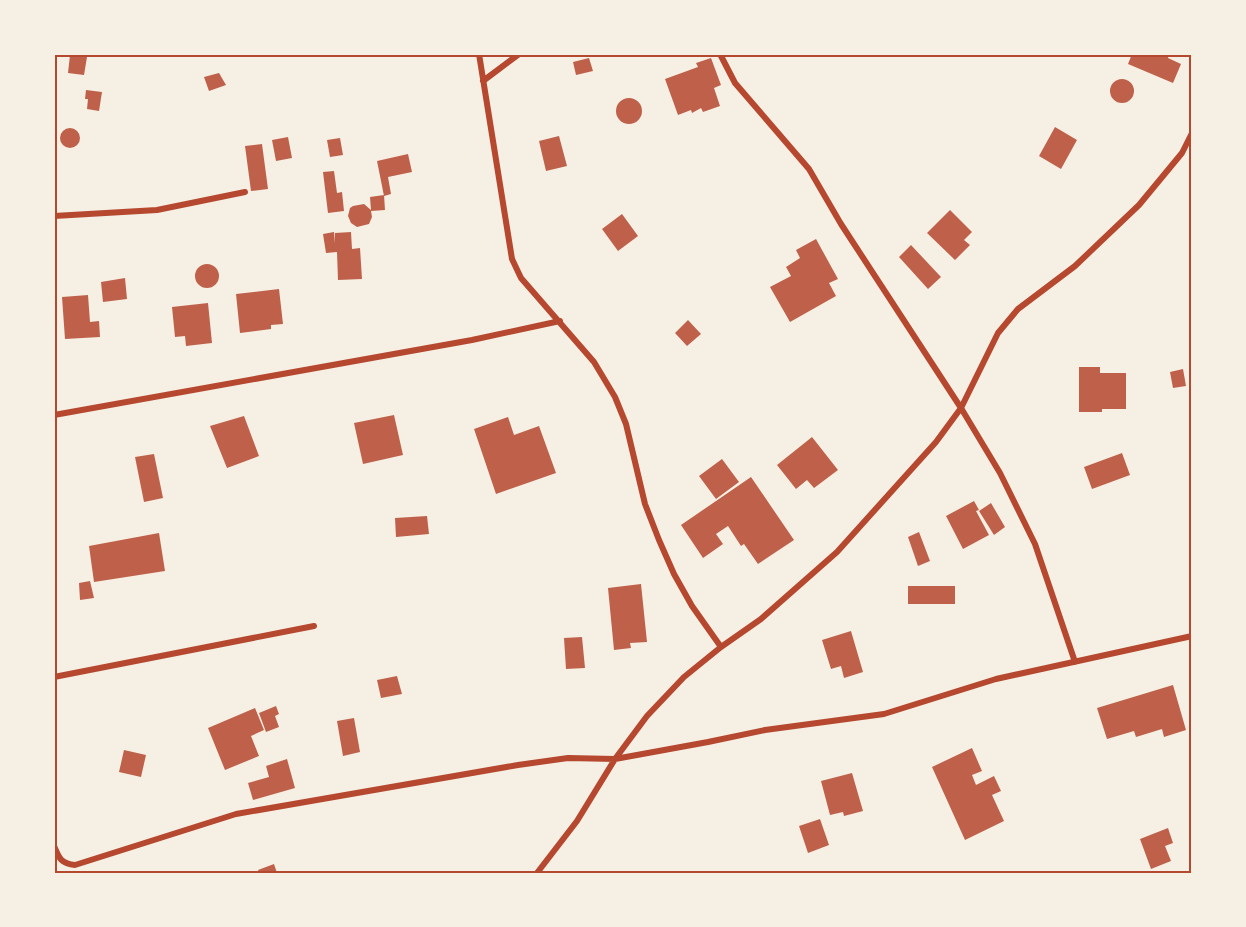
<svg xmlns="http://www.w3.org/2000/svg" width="1246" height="927" font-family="'PT Sans Narrow',sans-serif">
<rect width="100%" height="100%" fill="#f6efe4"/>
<!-- building -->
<path fill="#bf614a" d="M1132,54H1169L1168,58L1181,64L1173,83L1128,64Z
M70,55L87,57L84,75L68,73Z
M589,58L593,71L576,75L573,62Z
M711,58L721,85L714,88L720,106L703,112L701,108L692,113L691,110L678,115L665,79L698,67L696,63Z
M219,73L226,85L209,91L204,77Z
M1110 91a12 12 0 1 1 24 0a12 12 0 1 1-24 0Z
M86,90L102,92L99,111L87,109L88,99H85Z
M616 111a13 13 0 1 1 26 0a13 13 0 1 1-26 0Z
M1055,127L1077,140L1061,169L1039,156Z
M60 138a10 10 0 1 1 20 0a10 10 0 1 1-20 0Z
M559,136L567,166L546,171L539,141Z
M288,137L292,158L276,161L272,140Z
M340,138L343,155L330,157L327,140Z
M262,144L268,189L251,191L245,146Z
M408,154L412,172L388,177L391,194L384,196L377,161Z
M334,171L337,193L342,192L344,211L328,213L323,172Z
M384,195L385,210L371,211L372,217L369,224L357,227L351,223L348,216L350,208L353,206L364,204L371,210L370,197Z
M950,210L972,232L964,240L970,245L955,260L927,233Z
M622,214L638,236L618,251L602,229Z
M334,232L335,243V233L351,232L352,249L360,248L362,279L338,280L337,252L326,253L323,234Z
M816,239L838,279L829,283L836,296L790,322L770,287L791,276L786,267L800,258L796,250Z
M911,245L941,277L928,289L899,257Z
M195 276a12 12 0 1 1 24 0a12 12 0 1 1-24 0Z
M125,278L127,299L103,302L101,282Z
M279,289L283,324L271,325V329L240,333L236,294Z
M88,295L90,322L99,321L100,337L65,339L62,297Z
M208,303L212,343L186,346L185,336L175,337L172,307Z
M688,320L701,334L687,346L675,333Z
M1079,367H1100V373H1126V409H1102V412H1079Z
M1183,369L1186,386L1173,388L1170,372Z
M394,415L403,455L363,464L354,423Z
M244,416L259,456L227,468L210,426Z
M508,417L514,435L539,426L556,473L496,494L474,429Z
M812,437L838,470L814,488L807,480L796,489L777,465Z
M1122,453L1130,475L1092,489L1084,467Z
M154,454L163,498L144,502L135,457Z
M722,459L739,482L716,499L699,476Z
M751,477L794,540L758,564L744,544L741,546L728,526L716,534L723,544L703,558L681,525Z
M974,501L979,510L976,511L989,535L963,549L946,516Z
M991,503L1005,527L994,535L979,511Z
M427,516L429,534L396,537L395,518Z
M919,532L930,561L918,566L908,537Z
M159,533L165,571L94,582L89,546Z
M90,581L94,598L80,600L79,583Z
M641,584L647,642L630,643L631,648L614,650L608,588Z
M908,586H955V604H908Z
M851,631L863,672L844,678L841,666L831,669L822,640Z
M582,637L585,668L566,669L564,638Z
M397,676L402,694L381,698L377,680Z
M1173,685L1186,730L1164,737L1162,729L1136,737L1134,731L1107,739L1097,708Z
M276,706L279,714L275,716L279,727L266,732L259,713Z
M255,708L264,730L251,736L259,756L225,770L208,728Z
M354,718L360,752L343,756L337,721Z
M972,748L982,771L972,775L976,785L994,776L1001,791L992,795L1004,821L965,840L932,767Z
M124,750L146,755L141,777L119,772Z
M287,759L295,788L253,800L248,783L269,777L266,766Z
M852,773L863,811L844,816L843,812L830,815L821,781Z
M820,819L829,845L808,853L799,826Z
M1168,828L1173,843L1165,846L1171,861L1151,869L1140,839Z
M274,864L277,873H259L258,870Z"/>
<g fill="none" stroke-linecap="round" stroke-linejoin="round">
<!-- minor -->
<path stroke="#b5482f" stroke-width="6" d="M479,54L512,259L521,278L594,362L615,397L626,424L645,504L659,540L674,574L692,606L721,647
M720,54L735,83L809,169L841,224L961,408L1000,473L1035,544L1075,662
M483,81L519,54
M54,216L157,210L245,192
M54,415L472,340L560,321
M54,677L314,626
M54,846C59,858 61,864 75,865L236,814L518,765L568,758L615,759L708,742L765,730L884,714L996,679L1192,636
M537,873L577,821L615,759L647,716L684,677L721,647L761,619L837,552L936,442L961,408L998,333L1018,309L1075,266L1139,205L1182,153L1192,133"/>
</g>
<!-- border -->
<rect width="1246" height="927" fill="none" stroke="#f6efe4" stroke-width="111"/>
<rect x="56" y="56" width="1134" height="816" fill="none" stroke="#b5482f" stroke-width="2"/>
</svg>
